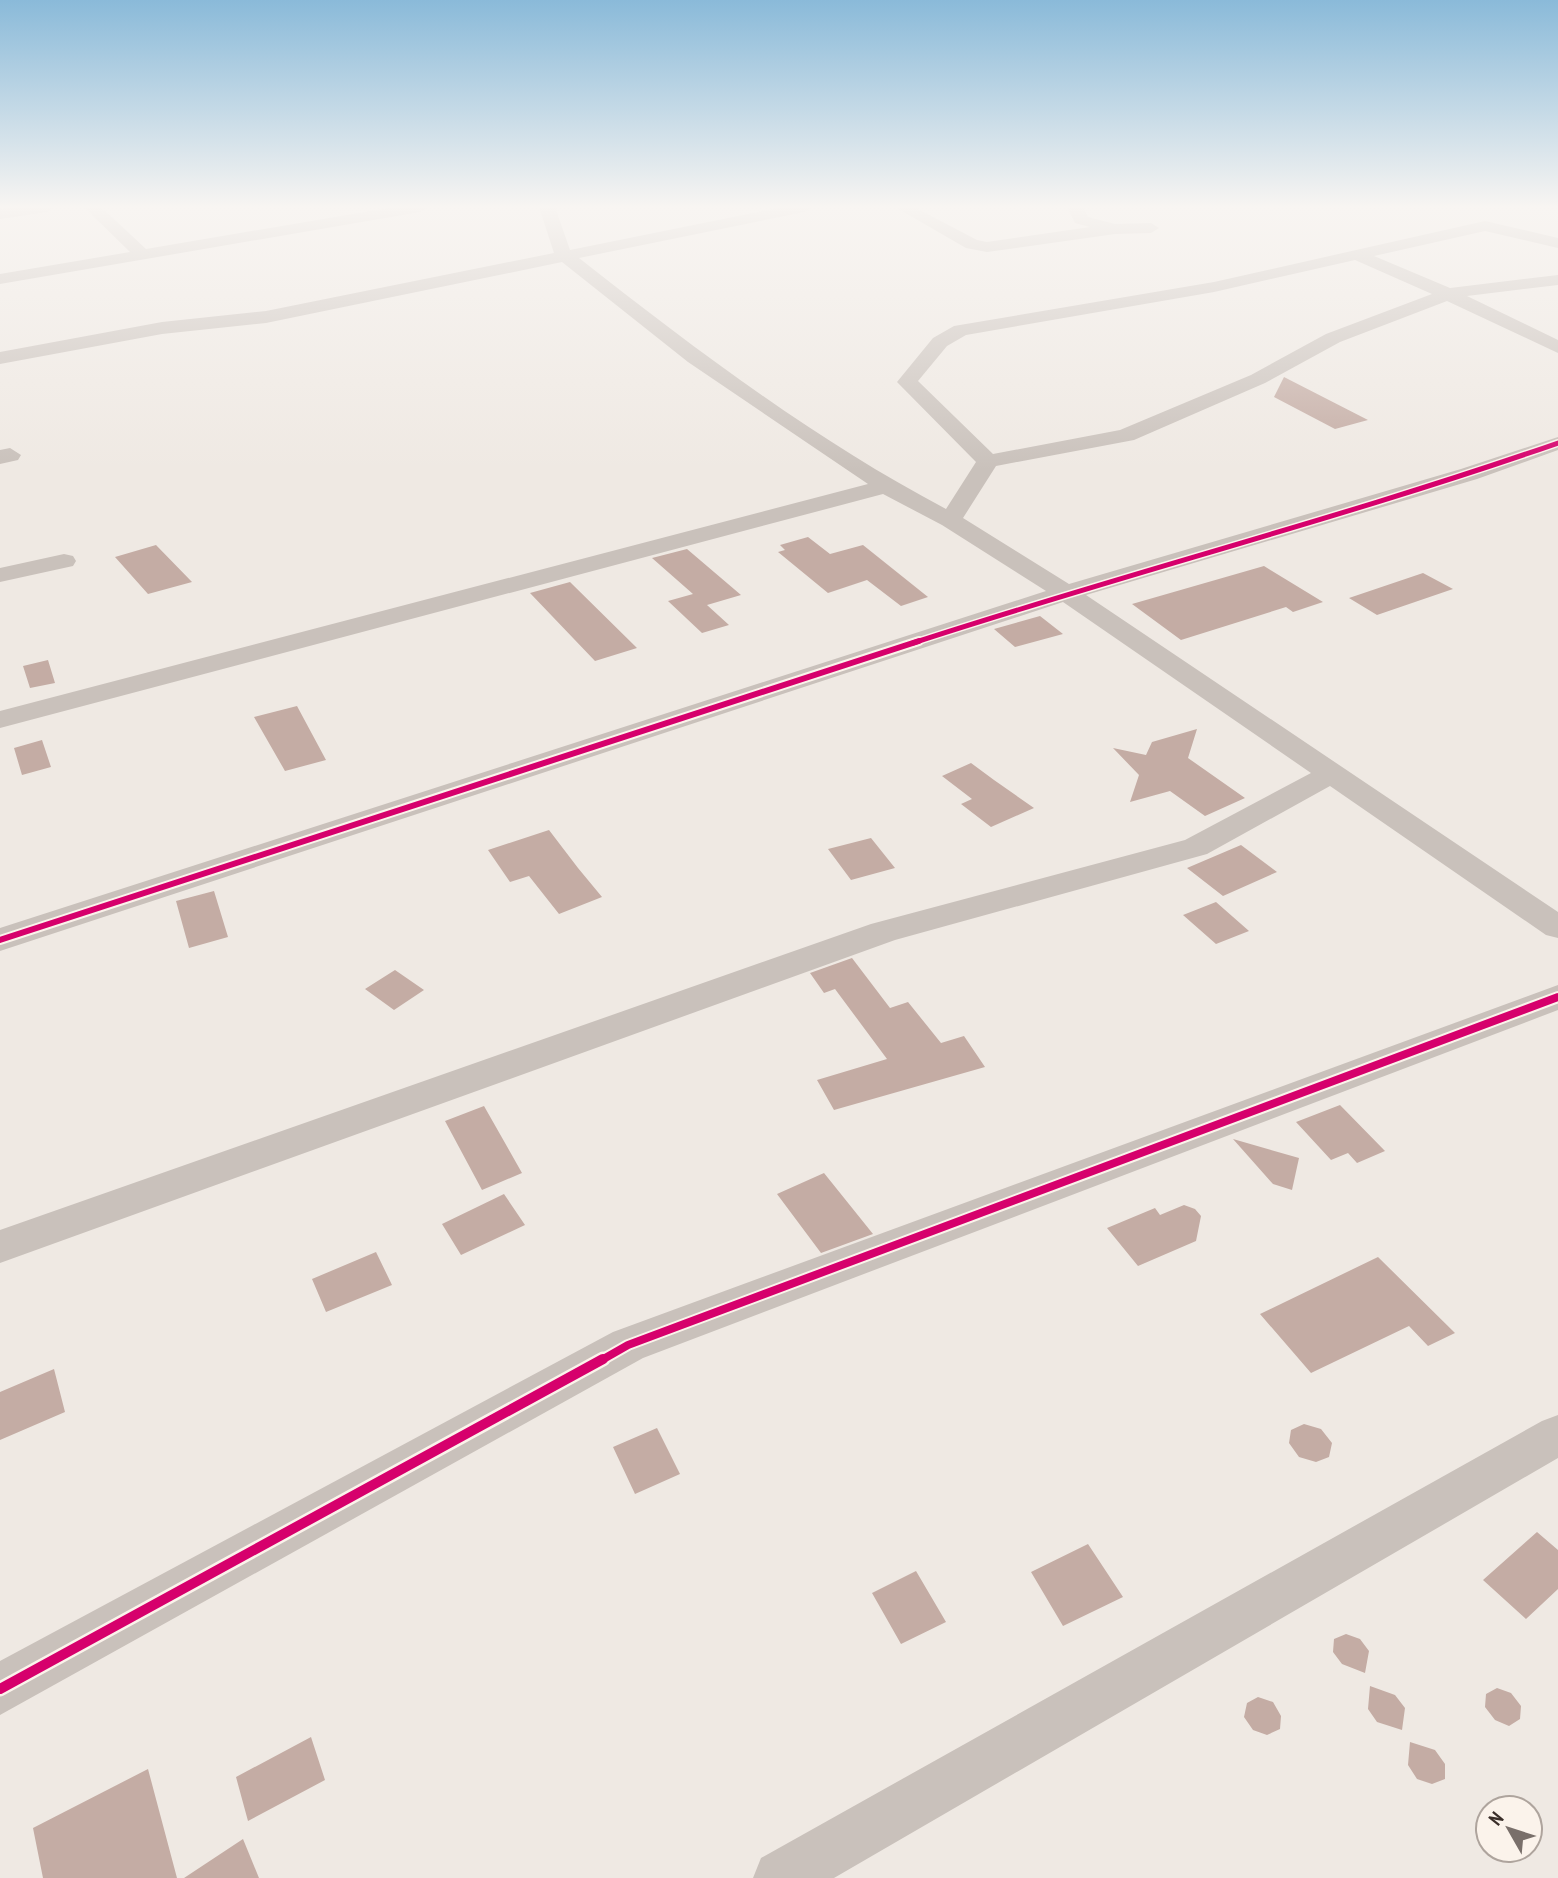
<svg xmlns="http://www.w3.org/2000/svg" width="1558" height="1878" font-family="'PT Sans Narrow',sans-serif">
<rect width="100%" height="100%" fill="#efe9e3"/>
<!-- building -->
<path fill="#c4aca4" d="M1284,377L1368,420L1335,429L1274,397Z
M808,537L830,554L863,545L928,597L901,606L867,580L828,593L778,552L785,550L780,545Z
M156,545L192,582L148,594L115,557Z
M687,549L741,595L707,605L729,625L702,633L668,601L693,594L652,558Z
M1264,566L1323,602L1293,612L1286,607L1181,640L1132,604Z
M1423,573L1453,589L1377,615L1349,598Z
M570,582L637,648L595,661L530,593Z
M1040,616L1063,634L1015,647L994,629Z
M48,660L55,683L30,688L23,666Z
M297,706L326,760L285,771L254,717Z
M1197,729L1188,758L1245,798L1205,816L1170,791L1130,802L1139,775L1113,748L1146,755L1152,742Z
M42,740L51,767L22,775L14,748Z
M971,763L994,780L1034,808L991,827L961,804L972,799L942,776Z
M549,830L578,868L602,897L559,914L529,876L510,882L488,850Z
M871,838L895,868L851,880L828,849Z
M1241,845L1277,872L1223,896L1187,868Z
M214,891L228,937L189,948L176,901Z
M1216,902L1249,931L1216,944L1183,915Z
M852,958L890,1008L908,1002L941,1043L964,1036L985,1067L834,1110L817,1080L887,1059L835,989L824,993L810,973Z
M395,970L424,990L394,1010L365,989Z
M1340,1105L1385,1151L1357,1163L1348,1153L1331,1160L1296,1122Z
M484,1106L522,1173L482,1190L445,1121Z
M1233,1139L1299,1158L1292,1190L1273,1184Z
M824,1173L873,1234L821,1253L777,1194Z
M504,1194L525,1225L461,1255L442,1224Z
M1184,1205L1195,1209L1201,1216L1196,1241L1138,1266L1107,1228L1155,1208L1160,1215Z
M376,1252L392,1285L326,1312L312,1279Z
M1378,1257L1455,1333L1428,1346L1409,1326L1311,1373L1260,1314Z
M54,1369L65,1412L0,1440V1392Z
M1304,1424L1321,1429L1332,1443L1329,1457L1316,1462L1299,1457L1289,1443L1291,1430Z
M657,1428L680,1474L635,1494L613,1447Z
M1537,1532L1558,1550V1589L1526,1619L1483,1580Z
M1088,1544L1123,1597L1063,1626L1031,1572Z
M916,1571L946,1622L901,1644L872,1593Z
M1346,1634L1360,1639L1369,1651L1365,1673L1342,1664L1333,1652L1334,1639Z
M1370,1686L1395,1695L1405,1708L1402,1730L1377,1722L1368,1709Z
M1497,1688L1511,1693L1521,1706L1520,1719L1509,1726L1495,1720L1485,1707L1486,1694Z
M1258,1697L1273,1702L1281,1716L1280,1729L1267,1735L1253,1730L1244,1717L1247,1703Z
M311,1737L325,1780L248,1821L236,1777Z
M1410,1742L1435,1750L1445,1764V1779L1432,1784L1417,1779L1408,1765Z
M148,1769L177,1878H43L33,1828Z
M243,1839L259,1878H184Z"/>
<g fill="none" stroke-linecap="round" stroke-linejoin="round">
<!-- street -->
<path fill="#c9c1bb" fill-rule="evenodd" d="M18,207H55L47,212L0,219V209Z
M84,207H101L146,249L394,207H428L420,212L0,284V274L130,252Z
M539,207H555L570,250L783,207H812L804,212L579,258C695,349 815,440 946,509L976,462L897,382L933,338L954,326L1214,282L1485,221L1558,238V248L1485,231L1374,256L1450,288L1558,275V285L1467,296L1558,340V353L1447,301L1340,342L1265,383L1134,440L996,466L963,518L1069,584L1461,469L1558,437V450L1477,479L1086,595L1558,912V938L1546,935L1330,786L1207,854L895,940L0,1263V1230L871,924L1185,840L1311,773L1063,602L0,951V928L1046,591L942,525L883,494L0,728V711L868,484L688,362L562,262L266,323L162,334L0,364V352L162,322L266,311L554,253ZM1355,260L1432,294L1326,334L1251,375L1120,430L993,454L918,381L947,346L966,335L1214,292Z
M895,207H914L977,240L987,242L1090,227L1075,223L1067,207H1083L1088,217L1115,224L1151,223L1159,228L1151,233L1115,234L987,252L966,248Z
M10,448L21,455L18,460L0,464V450Z
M64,554L73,556L76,561L73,566L0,582V568Z
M1558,985V1010L643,1358L0,1715V1661L613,1332Z
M1558,1415V1458L834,1878H753L761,1858L1542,1421Z"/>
<defs>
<path id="cycleway-far3" d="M913,643C1127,573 1346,517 1558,443"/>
<path id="cycleway-far2" d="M0,940L919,641"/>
<path id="cycleway-far1" d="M600,1361L628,1345L1558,997"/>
<path id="cycleway" d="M0,1689L603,1359"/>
</defs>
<!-- cycleway-far3 casing -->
<use href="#cycleway-far3" stroke="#fbf3eb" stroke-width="8"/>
<!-- cycleway-far2 casing -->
<use href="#cycleway-far2" stroke="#fbf3eb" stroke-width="10"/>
<!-- cycleway-far1 casing -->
<use href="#cycleway-far1" stroke="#fbf3eb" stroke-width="12"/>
<!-- cycleway casing -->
<use href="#cycleway" stroke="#fbf3eb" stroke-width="15"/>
<!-- cycleway-far3 -->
<use href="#cycleway-far3" stroke="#d6006c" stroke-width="5"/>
<!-- cycleway-far2 -->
<use href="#cycleway-far2" stroke="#d6006c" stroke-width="6"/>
<!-- cycleway-far1 -->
<use href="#cycleway-far1" stroke="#d6006c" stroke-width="8"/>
<!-- cycleway -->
<use href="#cycleway" stroke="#d6006c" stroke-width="10"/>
</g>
<!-- sky -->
<linearGradient id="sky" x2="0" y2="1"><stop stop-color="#8abad9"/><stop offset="0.44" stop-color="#f8f5f2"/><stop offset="1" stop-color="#f8f5f2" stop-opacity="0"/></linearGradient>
<rect width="1558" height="470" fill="url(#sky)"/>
<!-- north arrow -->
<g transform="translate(1509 1829) rotate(309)"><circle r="33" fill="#fbf3eb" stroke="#aea49d" stroke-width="2"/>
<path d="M0-5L12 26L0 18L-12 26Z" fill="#796f6a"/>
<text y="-10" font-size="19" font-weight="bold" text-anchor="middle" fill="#3a2e29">N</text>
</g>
</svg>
